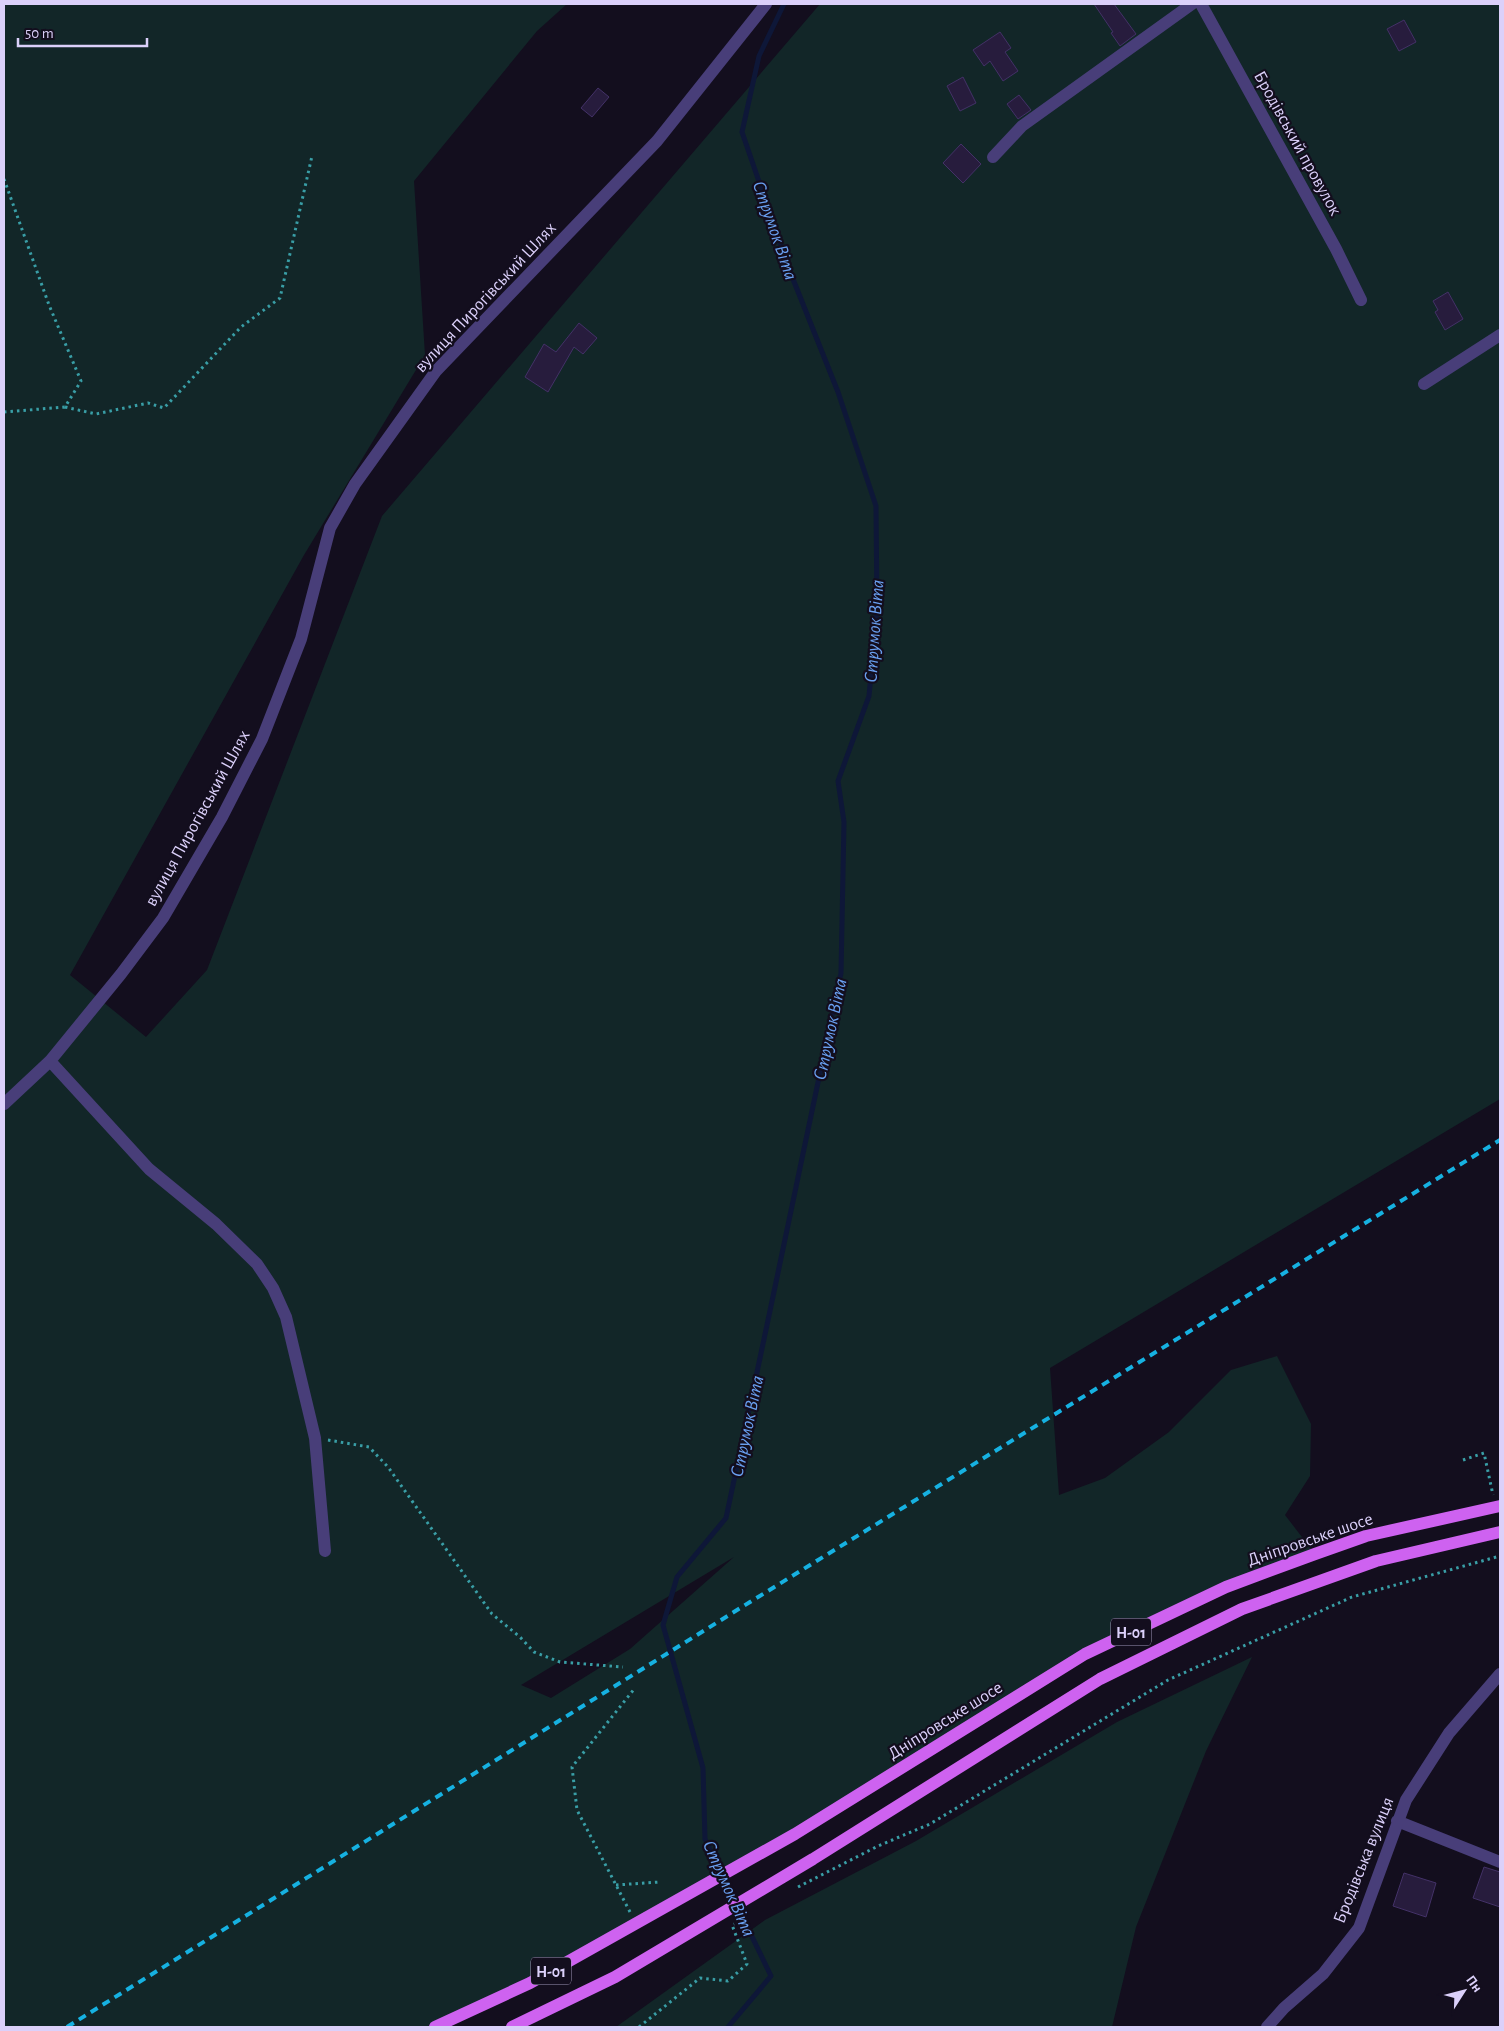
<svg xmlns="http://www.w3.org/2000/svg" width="1504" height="2031" font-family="'Alegreya Sans',sans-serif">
<rect width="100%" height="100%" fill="#130e1e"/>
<!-- green -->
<path fill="#122628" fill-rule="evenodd" d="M4,4H567L537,31L414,181L425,355L304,555L70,975L146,1037L207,970L382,516L820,4H1500V1099L1050,1368L1059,1495L1105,1478L1169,1432L1231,1370L1277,1356L1311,1424L1310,1476L1285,1515L1315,1554L1085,1654L795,1834L435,2027H4ZM734,1557L630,1649L551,1698L521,1685Z
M1252,1657L1206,1751L1136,1927L1112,2027H616L765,1920L916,1841L1117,1722Z"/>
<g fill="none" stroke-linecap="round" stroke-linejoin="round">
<!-- stream -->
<path stroke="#0e1738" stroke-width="5" d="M728,2027L771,1976L705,1839L703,1768L663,1625L677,1577L726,1518L767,1325L841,973L844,822L838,781L869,696L877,609L876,506L838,392L789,269L742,132L759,56L784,4"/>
</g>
<!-- building -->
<path fill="#271c3d" stroke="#433167" d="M1094,4H1114L1136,34L1120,46L1111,33L1113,32Z
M1404,20L1416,42L1399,51L1387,29Z
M1000,32L1011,48L1005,52L1018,71L1003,81L990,61L984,66L973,50Z
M963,77L976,103L960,111L947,86Z
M598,88L609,97L592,117L581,108Z
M1019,95L1031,110L1018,119L1007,104Z
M961,144L981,164L963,183L943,163Z
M1448,292L1463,319L1445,330L1435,312L1438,310L1433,301Z
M579,323L597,338L583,354L574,347L548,392L525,377L544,344L556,352Z
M1484,1867L1500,1872V1907L1473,1898Z
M1404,1873L1436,1883L1426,1917L1393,1906Z"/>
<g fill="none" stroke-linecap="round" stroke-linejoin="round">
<!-- path -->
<path stroke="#399ea6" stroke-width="3" stroke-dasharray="2.5 4" stroke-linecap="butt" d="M4,179L49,305L81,381L65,407L4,412
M65,407L96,414L148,403L164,408L241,327L280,298L312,156
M328,1440L369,1447L388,1467L492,1614L520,1637L534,1652L560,1662L623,1667
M1463,1460L1484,1453L1493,1495
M616,1885L660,1882
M798,1887L878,1846L930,1824L1168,1680L1352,1597L1500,1556
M630,1912L577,1810L572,1767L635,1688
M639,2027L700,1978L728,1981L747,1964L732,1925L734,1924"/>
<!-- minor -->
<path stroke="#483e79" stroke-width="12" d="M1201,4L1336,249L1361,300
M993,157L1022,126L1192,4
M1424,384L1500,335
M50,1061L149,1169L216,1224L257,1264L273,1288L286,1317L315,1438L325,1551
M4,1104L50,1061L121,974L163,918L222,817L262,739L301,639L330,528L355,484L436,371L657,141L766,4
M1397,1821L1500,1862
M1267,2027L1284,2008L1323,1974L1359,1928L1406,1800L1449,1733L1500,1674"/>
<!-- major -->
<path stroke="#ce62f0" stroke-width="12" d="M435,2027L530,1983L795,1834L1085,1654L1226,1587L1315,1554L1366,1536L1500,1506
M512,2027L615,1977L813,1859L1100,1679L1242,1609L1376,1561L1500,1532"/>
<!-- rail -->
<path stroke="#16b1e1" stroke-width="4" stroke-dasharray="8 6" stroke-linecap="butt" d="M67,2027L750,1602L1500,1140"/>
</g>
<g text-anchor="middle" stroke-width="4.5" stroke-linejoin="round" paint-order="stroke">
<!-- shield labels -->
<g fill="#130e1e" stroke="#9f96b8" stroke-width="1">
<rect x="1111" y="1618.5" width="40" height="27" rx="4"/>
<rect x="531" y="1957.5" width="40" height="27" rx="4"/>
</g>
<g font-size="16" font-weight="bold" fill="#dbd0fa">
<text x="1131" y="1638">Н-01</text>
<text x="551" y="1977">Н-01</text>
</g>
<!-- street labels -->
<g font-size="18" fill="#dbd0fa" stroke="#130e1e">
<text transform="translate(1298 143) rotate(61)" y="6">Бродівський провулок</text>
<text transform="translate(485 297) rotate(-47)" y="6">вулиця Пирогівський Шлях</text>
<text transform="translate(197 818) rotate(-61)" y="6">вулиця Пирогівський Шлях</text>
<text transform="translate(1310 1539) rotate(-19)" y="6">Дніпровське шосе</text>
<text transform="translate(945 1720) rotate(-32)" y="6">Дніпровське шосе</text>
<text transform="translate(1363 1860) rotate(-68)" y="6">Бродівська вулиця</text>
</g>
<!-- water labels -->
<g font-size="19" font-style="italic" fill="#699ff0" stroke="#130e1e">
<text transform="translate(776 230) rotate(71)" y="7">Струмок Віта</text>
<text transform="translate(873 631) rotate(-86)" y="7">Струмок Віта</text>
<text transform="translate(829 1029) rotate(-78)" y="7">Струмок Віта</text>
<text transform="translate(746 1426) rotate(-78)" y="7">Струмок Віта</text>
<text transform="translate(730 1888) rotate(66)" y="7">Струмок Віта</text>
</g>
</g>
<!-- border -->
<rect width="1504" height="2031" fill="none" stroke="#dbd0fa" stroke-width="10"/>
<!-- north arrow -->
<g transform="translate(1464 1991) rotate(54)" stroke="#130e1e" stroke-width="4" paint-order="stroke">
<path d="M0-4L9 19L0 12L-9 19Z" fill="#dbd0fa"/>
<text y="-8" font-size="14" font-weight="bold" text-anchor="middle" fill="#dbd0fa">Пн</text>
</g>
<!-- scale -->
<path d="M18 38v8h129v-8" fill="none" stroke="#dbd0fa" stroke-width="2.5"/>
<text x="25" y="38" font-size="15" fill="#dbd0fa" stroke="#130e1e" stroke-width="4" paint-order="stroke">50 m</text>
</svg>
